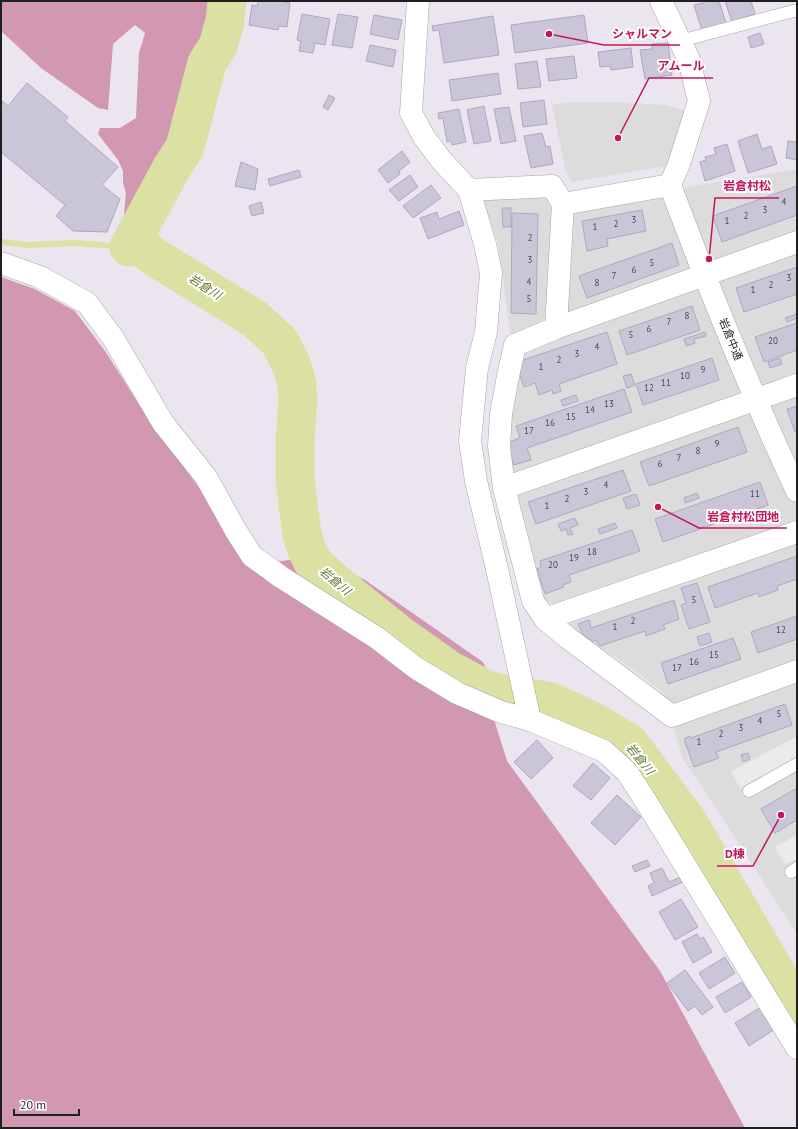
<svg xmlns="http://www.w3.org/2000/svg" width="798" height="1129" font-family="'PT Sans','Noto Sans JP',sans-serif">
<rect width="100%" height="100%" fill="#ebe5f0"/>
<!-- residential -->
<path fill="#dcdcdd" d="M568,102H607L666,105L686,111L667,166L572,182L566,172L552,105Z
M797,169V934L699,782L683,760L663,692L617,658L575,633L554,605L540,596L507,455L519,357L510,333L498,242L484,205L483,196L543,192L573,213L693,186Z"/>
<!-- forest -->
<path fill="#d298b1" d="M1,1H225L223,19L209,50L194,127L184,165L164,195L146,210L133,215L124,214L126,193L123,183V171L118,160L98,134L100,128H120L136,118L139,53L145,33L135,25L113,44L108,110L98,108L41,68L1,31Z
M1,277L35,289L75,311L105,351L149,420L197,485L268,563L309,557L365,580L483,662L493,684L492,713L507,761L660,971L745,1128H1Z"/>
<!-- parking -->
<path fill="#ebebeb" d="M797,736V756L740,788L731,772Z
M797,835V858L785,865L775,847Z"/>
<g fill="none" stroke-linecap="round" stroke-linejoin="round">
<!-- stream -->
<path stroke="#dbe0a3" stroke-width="6" d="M1,242L28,245L75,243L129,247"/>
<!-- river -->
<path stroke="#dbe0a3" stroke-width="39" d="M227,1L225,21L218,46L207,63L185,147L171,169L129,247H142L153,256L255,319L280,342L292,366L297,384L298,402L295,439V480L302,535L307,550L314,564L341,588L401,636L449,670L489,691L551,702L592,721L629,743L688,822L797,1009"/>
</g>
<!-- building -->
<path fill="#cac5d7" stroke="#afa7c3" d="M258,1H280L290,3L287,27L279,26L278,30L249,25L252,5L257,6Z
M703,1H719L726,23L702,31L694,5L703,3Z
M725,1H751L755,14L732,22Z
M302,14L330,19L325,45L315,43L313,53L299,51L301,41L297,40Z
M338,14L358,17L352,48L332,45Z
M374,15L402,20L398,40L370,34Z
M584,15L588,43L515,53L511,25Z
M493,16L499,55L444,63L439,30L433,31L432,26Z
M760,33L764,44L751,48L748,37Z
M668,43L672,75L645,79L640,50L652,49V44Z
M370,45L396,50L393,67L366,61Z
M631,48L633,67L611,70L610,66L600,67L598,52Z
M574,56L577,78L549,81L546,59Z
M537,61L541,87L518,89L515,64Z
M498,73L501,94L452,101L449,80Z
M27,83L68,117L65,121L118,167L102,185L120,199L107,232L73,231L56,216L65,205L1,152V100L8,106Z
M329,95L335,98L328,110L323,107Z
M544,100L547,124L523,127L520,103Z
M484,106L491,141L474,144L467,110Z
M509,107L516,141L501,144L494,109Z
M459,109L466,142L452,145L451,141L447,142L443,118L439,119L438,113Z
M542,133L546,147L550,146L553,164L531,168L524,136Z
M757,134L762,149L771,146L777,164L748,173L738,141Z
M797,140V160L786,158L788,141L796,142Z
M727,144L735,171L705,181L700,162L706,160L705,157L716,154L714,148Z
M402,151L410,162L399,171L400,174L388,183L378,170Z
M241,162L258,169L255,190L235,186Z
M299,170L301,177L270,186L268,179Z
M410,175L418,187L399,201L389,190Z
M431,185L441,198L413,218L403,206Z
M797,186V215L722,242L713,216Z
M261,202L264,213L252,216L249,206Z
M502,208H511V227H503Z
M642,210L646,231L607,239L608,246L587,251L582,221Z
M459,211L464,225L428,239L420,218L437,212L439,219Z
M512,213L538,214L536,314L511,313Z
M672,243L679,265L587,298L579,276Z
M797,267V294L744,312L736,288Z
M692,306L700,330L627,355L619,331Z
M797,314V318L787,322L785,318Z
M797,323V350L764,362L755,337Z
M607,332L617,364L559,384L561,391L553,394L552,390L539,395L535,383L524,387L519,373L523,360Z
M705,332L706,336L694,339L695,343L686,346L684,339Z
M712,358L719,380L643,405L636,384Z
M780,358L782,364L770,368L768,362Z
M631,374L635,385L627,388L623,376Z
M624,389L632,412L527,448L531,460L514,465L506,443L520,438L516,426Z
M576,395L578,401L563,406L561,400Z
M797,406V431L795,432L787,409Z
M738,427L747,452L649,486L640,462Z
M623,470L631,491L536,524L528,502Z
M760,482L768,505L663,542L655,519Z
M697,493L699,498L685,503L684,498Z
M636,494L640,505L627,509L623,498Z
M575,518L578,525L570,528L573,534L568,535L566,529L561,531L558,524Z
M615,523L617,528L600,534L598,529Z
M632,530L640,551L569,575L571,582L563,585L564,587L545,594L537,569L541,567L540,561Z
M797,556V579L777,586L778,590L759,597L758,593L715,608L708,587Z
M697,583L710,622L689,629L681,605L686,603L681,588Z
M674,600L679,619L663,625L665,629L646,636L645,631L600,646L596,640L593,642L583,635L578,624L589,620L591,628Z
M797,616V639L758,653L751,632Z
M709,633L712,642L700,646L697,637Z
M733,638L741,659L668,684L661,663Z
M785,704L792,725L716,752L719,758L694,767L684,739L690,736L691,738Z
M537,740L553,758L531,779L514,762Z
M748,753L750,759L743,762L741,755Z
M593,763L610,778L591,800L573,786Z
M797,788V820L775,833L761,809Z
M617,795L641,817L615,845L591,823Z
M647,860L650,866L635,872L632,866Z
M662,868L669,882L681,877L683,882L652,896L648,886L654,883L650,873Z
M681,899L698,927L675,940L659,912Z
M697,934L700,939L703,937L712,952L693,963L682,942Z
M725,957L735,973L709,989L699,973Z
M685,970L713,1007L702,1015L695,1006L688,1011L667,983Z
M742,982L751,997L725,1013L716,997Z
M764,1005L778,1027L749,1046L735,1023Z"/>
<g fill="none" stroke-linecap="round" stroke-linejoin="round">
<defs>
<path id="service" d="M680,41L797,10
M749,791L797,764
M791,872L797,868"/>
<path id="minor" d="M418,1L411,113L424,137L441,160L469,190L552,186L563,204L670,185L679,164L699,101L689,60L661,1
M469,190L485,244L491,273L486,332L477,368L470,441L476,481L497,569L530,720
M797,242L556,328L515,345L508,376L501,414L499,446L504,488L533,601L545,619L568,638L672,716L797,671
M1,263L40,277L87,303L113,338L163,423L206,477L236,531L252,556L281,577L377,638L416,668L457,693L501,712L530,720L604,751L627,772L647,803L797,1048
M556,328L563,204
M504,488L797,385
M545,619L797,532"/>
<path id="tertiary" d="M670,185C709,289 750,391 797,491"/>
</defs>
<!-- service casing -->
<use href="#service" stroke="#a6a6a6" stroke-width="13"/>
<!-- minor casing -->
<use href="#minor" stroke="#a6a6a6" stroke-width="23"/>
<!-- tertiary casing -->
<use href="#tertiary" stroke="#a6a6a6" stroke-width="23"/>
<!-- service -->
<use href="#service" stroke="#fff" stroke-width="12"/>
<!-- minor -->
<use href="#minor" stroke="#fff" stroke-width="22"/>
<!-- tertiary -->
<use href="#tertiary" stroke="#fff" stroke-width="22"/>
</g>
<g text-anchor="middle" stroke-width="4" stroke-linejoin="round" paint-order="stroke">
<!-- number labels -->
<g font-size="9" fill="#4a484d">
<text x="784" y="205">4</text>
<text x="765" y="213">3</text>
<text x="746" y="219">2</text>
<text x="634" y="223">3</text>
<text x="727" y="224">1</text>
<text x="616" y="227">2</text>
<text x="595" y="230">1</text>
<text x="530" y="241">2</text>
<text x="530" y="263">3</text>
<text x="652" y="266">5</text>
<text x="634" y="273">6</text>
<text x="614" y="279">7</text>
<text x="789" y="281">3</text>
<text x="529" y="285">4</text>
<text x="597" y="286">8</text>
<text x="771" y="288">2</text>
<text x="753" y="293">1</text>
<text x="529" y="302">5</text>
<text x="687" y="319">8</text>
<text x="669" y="325">7</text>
<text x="649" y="332">6</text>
<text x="631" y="338">5</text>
<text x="773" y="344">20</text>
<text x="597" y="350">4</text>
<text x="577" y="357">3</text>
<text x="559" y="363">2</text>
<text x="541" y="370">1</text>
<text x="703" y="373">9</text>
<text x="685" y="379">10</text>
<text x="666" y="386">11</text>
<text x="649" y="391">12</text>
<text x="609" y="407">13</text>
<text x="590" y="413">14</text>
<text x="571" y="420">15</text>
<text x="550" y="426">16</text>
<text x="529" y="434">17</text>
<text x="717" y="447">9</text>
<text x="698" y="454">8</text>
<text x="679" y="461">7</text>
<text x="660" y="467">6</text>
<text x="606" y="488">4</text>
<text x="586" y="495">3</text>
<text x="755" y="497">11</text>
<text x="567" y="502">2</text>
<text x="547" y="509">1</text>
<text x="592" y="555">18</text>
<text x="574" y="561">19</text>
<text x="553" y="568">20</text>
<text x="694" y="603">5</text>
<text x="633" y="624">2</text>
<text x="615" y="630">1</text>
<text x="781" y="633">12</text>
<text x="714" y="658">15</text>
<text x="694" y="665">16</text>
<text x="677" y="671">17</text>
<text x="779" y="717">5</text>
<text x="760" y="724">4</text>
<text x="741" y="731">3</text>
<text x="721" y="737">2</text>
<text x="699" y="745">1</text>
</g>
<!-- street labels -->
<g font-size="11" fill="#1f1f1f" stroke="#fff">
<text transform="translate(731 339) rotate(68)" y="4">岩倉中通</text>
</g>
<!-- water labels -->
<g font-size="12" font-style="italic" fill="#627b33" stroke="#fff">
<text transform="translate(205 287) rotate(33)" y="4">岩倉川</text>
<text transform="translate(335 581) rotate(40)" y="4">岩倉川</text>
<text transform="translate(640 759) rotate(51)" y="4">岩倉川</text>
</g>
</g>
<!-- callouts -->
<path fill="none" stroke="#c2185b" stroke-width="1.5" d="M549 34L604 45H680M618 138L649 78H713M709 259L715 198H779M658 507L699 528H787M781 815L753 866H717"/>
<g fill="#c2185b" stroke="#fff" stroke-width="1.5">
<circle cx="549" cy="34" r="4"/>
<circle cx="618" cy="138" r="4"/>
<circle cx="709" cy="259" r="4"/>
<circle cx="658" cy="507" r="4"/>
<circle cx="781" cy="815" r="4"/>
</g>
<g font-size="12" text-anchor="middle" font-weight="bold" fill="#c2185b" stroke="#fff" stroke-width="4" stroke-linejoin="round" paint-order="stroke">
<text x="642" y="38">シャルマン</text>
<text x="681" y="70">アムール</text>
<text x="747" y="190">岩倉村松</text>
<text x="743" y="521">岩倉村松団地</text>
<text x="735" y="858">D棟</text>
</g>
<!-- border -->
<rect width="798" height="1129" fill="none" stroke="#1f1f1f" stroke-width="4"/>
<!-- scale -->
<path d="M14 1109v6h65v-6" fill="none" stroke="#1f1f1f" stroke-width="2"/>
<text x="20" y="1109" font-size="12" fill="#1f1f1f" stroke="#ffffff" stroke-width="3" paint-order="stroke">20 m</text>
</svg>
